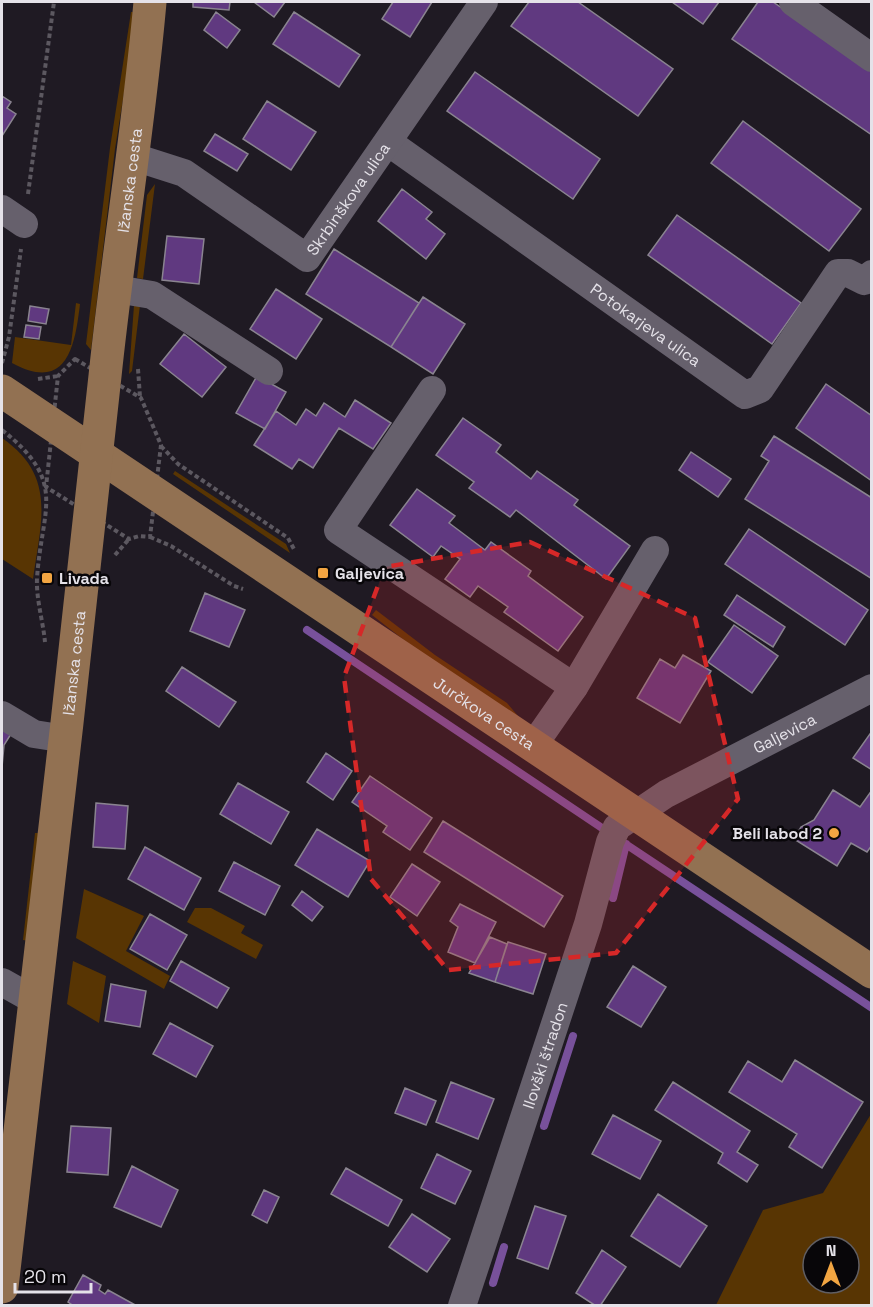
<svg xmlns="http://www.w3.org/2000/svg" width="873" height="1307" font-family="'Space Grotesk',sans-serif">
<rect width="100%" height="100%" fill="#1f1a23"/>
<!-- green -->
<path fill="#583503" fill-rule="evenodd" d="M131,12H137L115,149L91,350L86,344L110,148Z
M155,184L143,279L137,278L147,195Z
M76,303L80,304C75,346 67,393 12,363L15,337L71,345Z
M134,305H140L132,371L129,374Z
M2,438C57,476 41,521 33,579L2,559Z
M175,471L286,544L290,553L173,474Z
M376,610L435,655L507,703L524,723L427,658L372,615Z
M35,833H40L29,941L23,940Z
M84,889L144,916L126,951L170,976L164,989L76,938Z
M195,908H211L245,926L241,933L263,945L256,959L187,922Z
M73,961L106,976L99,1023L67,1004Z
M871,1114V1305H716L763,1210L823,1193ZM813,1247H849V1283H813Z"/>
<g fill="none" stroke-linecap="round" stroke-linejoin="round">
<!-- stream -->
<path stroke="#78519b" stroke-width="8" d="M307,630L608,832
M618,839L872,1008
M613,898L626,844
M544,1126L573,1036
M493,1283L504,1247"/>
</g>
<!-- building -->
<path fill="#603980" stroke="#8a8490" stroke-width="1.5" d="M193,2H230L229,10L193,7Z
M254,2H285L274,17Z
M393,2H432L410,37L382,19Z
M529,2H578L673,69L638,116L511,26Z
M672,2H719L703,24Z
M758,2H773L872,70V135L732,39Z
M216,12L240,30L227,48L204,30Z
M294,12L360,55L339,87L273,44Z
M475,72L600,159L573,199L447,111Z
M2,96L11,102L7,108L16,114L2,136Z
M267,101L316,132L291,170L243,139Z
M743,121L861,209L829,251L711,163Z
M215,134L248,154L237,171L204,151Z
M402,189L432,212L426,219L445,234L426,259L378,221Z
M677,215L801,303L772,344L648,255Z
M167,236L204,239L199,284L162,280Z
M334,249L419,303L391,347L306,294Z
M276,289L322,319L296,359L250,329Z
M423,297L465,324L433,374L391,347Z
M30,306L49,309L46,324L28,321Z
M26,325L41,327L39,339L24,337Z
M184,334L226,367L202,397L160,364Z
M257,376L286,392L265,429L236,413Z
M826,384L872,416V481L796,428Z
M355,400L391,423L373,449L339,428L313,468L299,459L292,469L254,445L276,411L296,425L306,409L316,416L324,403L345,417Z
M463,418L501,445L496,452L531,479L537,471L578,500L574,505L630,546L606,579L516,510L510,517L469,488L474,482L436,455Z
M774,436L872,498V579L745,499L769,461L761,456Z
M691,452L731,479L718,497L679,470Z
M417,489L455,516L449,523L485,550L491,542L531,571L528,576L583,617L558,651L504,612L508,607L478,586L470,597L445,579L460,559L441,546L433,557L390,525Z
M749,529L868,610L845,645L725,564Z
M205,593L245,610L229,647L190,631Z
M737,595L785,627L773,647L724,615Z
M734,625L778,656L752,693L708,662Z
M683,655L711,671L680,723L637,698L660,659L675,668Z
M182,667L236,702L219,727L166,691Z
M2,729L11,734L4,745L2,767Z
M872,731V770L853,758Z
M326,753L352,771L333,800L307,782Z
M370,776L432,818L410,850L383,832L387,826L352,802Z
M238,783L289,812L271,844L220,814Z
M833,790L860,807L872,790V845L867,852L851,843L837,866L794,839L801,827L814,820Z
M96,803L128,806L125,849L93,847Z
M443,821L563,896L544,927L424,852Z
M317,829L370,861L348,897L295,865Z
M145,847L201,878L184,910L128,879Z
M234,862L280,886L265,915L219,891Z
M412,864L440,882L417,916L390,897Z
M302,891L323,907L312,921L292,905Z
M460,904L496,922L475,963L448,952L458,927L450,921Z
M150,914L187,935L167,970L130,949Z
M490,937L507,944L495,982L469,973Z
M508,942L546,954L533,994L495,982Z
M181,961L229,988L217,1008L170,981Z
M633,966L666,987L641,1027L607,1007Z
M111,984L146,991L140,1027L105,1021Z
M170,1023L213,1046L196,1077L153,1054Z
M795,1060L863,1102L822,1168L789,1147L797,1134L729,1092L748,1061L782,1082Z
M451,1082L494,1099L478,1139L436,1122Z
M673,1082L750,1131L737,1152L758,1165L747,1182L718,1163L723,1153L655,1110Z
M405,1088L436,1101L426,1125L395,1113Z
M613,1115L661,1141L640,1179L592,1154Z
M71,1126L111,1128L108,1175L67,1172Z
M437,1154L471,1171L455,1204L421,1188Z
M132,1166L178,1190L161,1227L114,1207Z
M346,1168L402,1200L388,1226L331,1194Z
M264,1190L279,1197L267,1223L252,1215Z
M658,1194L707,1226L680,1267L631,1236Z
M535,1206L566,1216L548,1269L517,1258Z
M412,1214L450,1239L427,1272L389,1247Z
M602,1250L626,1267L600,1306H596L576,1293Z
M83,1275L101,1285L99,1290L105,1294L108,1290L137,1306H74L68,1302Z"/>
<g fill="none" stroke-linecap="round" stroke-linejoin="round">
<!-- path -->
<path stroke="#5c5860" stroke-width="4" stroke-dasharray="4.5 3" stroke-linecap="butt" d="M28,194L54,2
M75,359L141,398L161,445L150,537L139,536L129,539L46,487L58,376Z
M2,363L9,337L21,249
M138,369L140,397
M38,379L58,376
M2,430C68,482 42,507 37,578C36,599 43,621 45,642
M161,446L178,464L288,538L295,551
M150,537L171,546L234,586L243,589
M115,555L129,539"/>
<!-- minor -->
<g stroke="#66606c" stroke-width="28">
<path d="M793,2L872,58"/>
<path id="s1" d="M388,142L745,395L760,389L838,273H848L864,281L872,274"/>
<path id="s2" d="M134,157L184,173L307,258L484,2"/>
<path d="M2,209L24,224"/>
<path d="M116,289L152,295L269,371"/>
<path d="M432,390L338,530L574,687"/>
<path d="M2,715L34,734L66,739"/>
<path d="M533,746L574,687L655,550"/>
<path d="M2,982L34,1000"/>
<path id="s3" d="M462,1306L588,924L610,842L617,827L666,794L872,688"/>
</g>
<!-- major -->
<g stroke="#927152" stroke-width="33">
<path id="s4" d="M2,391L872,972"/>
<path id="s5" d="M2,1287C37,983 73,680 105,376C118,251 139,127 150,2"/>
</g>
</g>
<!-- marked area -->
<path fill="#d62828" fill-opacity="0.2" stroke="#d62828" stroke-width="4.5" stroke-dasharray="12 8" stroke-linejoin="round" d="M530,542L695,618L738,799L616,953L448,970L371,879L344,677L385,567Z"/>
<!-- markers -->
<g fill="#f2a542" stroke="#080609" stroke-width="2">
<rect x="317" y="567" width="12" height="12" rx="3"/>
<rect x="41" y="572" width="12" height="12" rx="3"/>
<circle cx="834" cy="833" r="6"/>
</g>
<g text-anchor="middle" stroke-width="5" stroke-linejoin="round" paint-order="stroke">
<!-- street labels -->
<g font-size="16" fill="#e5e2e9" stroke="#080609">
<text dy="6" stroke="none"><textPath href="#s5" startOffset="1114">Ižanska cesta</textPath></text>
<text dy="6" stroke="none"><textPath href="#s2" startOffset="274">Skrbinškova ulica</textPath></text>
<text dy="6" stroke="none"><textPath href="#s1" startOffset="316">Potokarjeva ulica</textPath></text>
<text dy="6" stroke="none"><textPath href="#s5" startOffset="628">Ižanska cesta</textPath></text>
<text dy="6" stroke="none"><textPath href="#s4" startOffset="580">Jurčkova cesta</textPath></text>
<text dy="6" stroke="none"><textPath href="#s3" startOffset="696">Galjevica</textPath></text>
<text dy="6" stroke="none"><textPath href="#s3" startOffset="264">Ilovški štradon</textPath></text>
</g>
<!-- poi labels -->
<g font-size="16" font-weight="bold" fill="#e5e2e9" stroke="#080609" text-anchor="start">
<text x="335" y="579">Galjevica</text>
<text x="59" y="584">Livada</text>
<text x="822" y="839" text-anchor="end">Beli labod 2</text>
</g>
</g>
<!-- border -->
<rect width="873" height="1307" fill="none" stroke="#e5e2e9" stroke-width="6"/>
<!-- north arrow -->
<g transform="translate(831 1265)"><circle r="28" fill="#080609" stroke="#605e63" stroke-width="1.5"/>
<path d="M0-4.5L10 22L0 15L-10 22Z" fill="#f2a542"/>
<text y="-9" font-size="16" font-weight="bold" text-anchor="middle" fill="#e5e2e9">N</text>
</g>
<!-- scale -->
<path d="M15 1283v9h76v-9" fill="none" stroke="#e5e2e9" stroke-width="3"/>
<text x="24" y="1283" font-size="18" fill="#e5e2e9" stroke="#080609" stroke-width="4.5" paint-order="stroke">20 m</text>
</svg>
